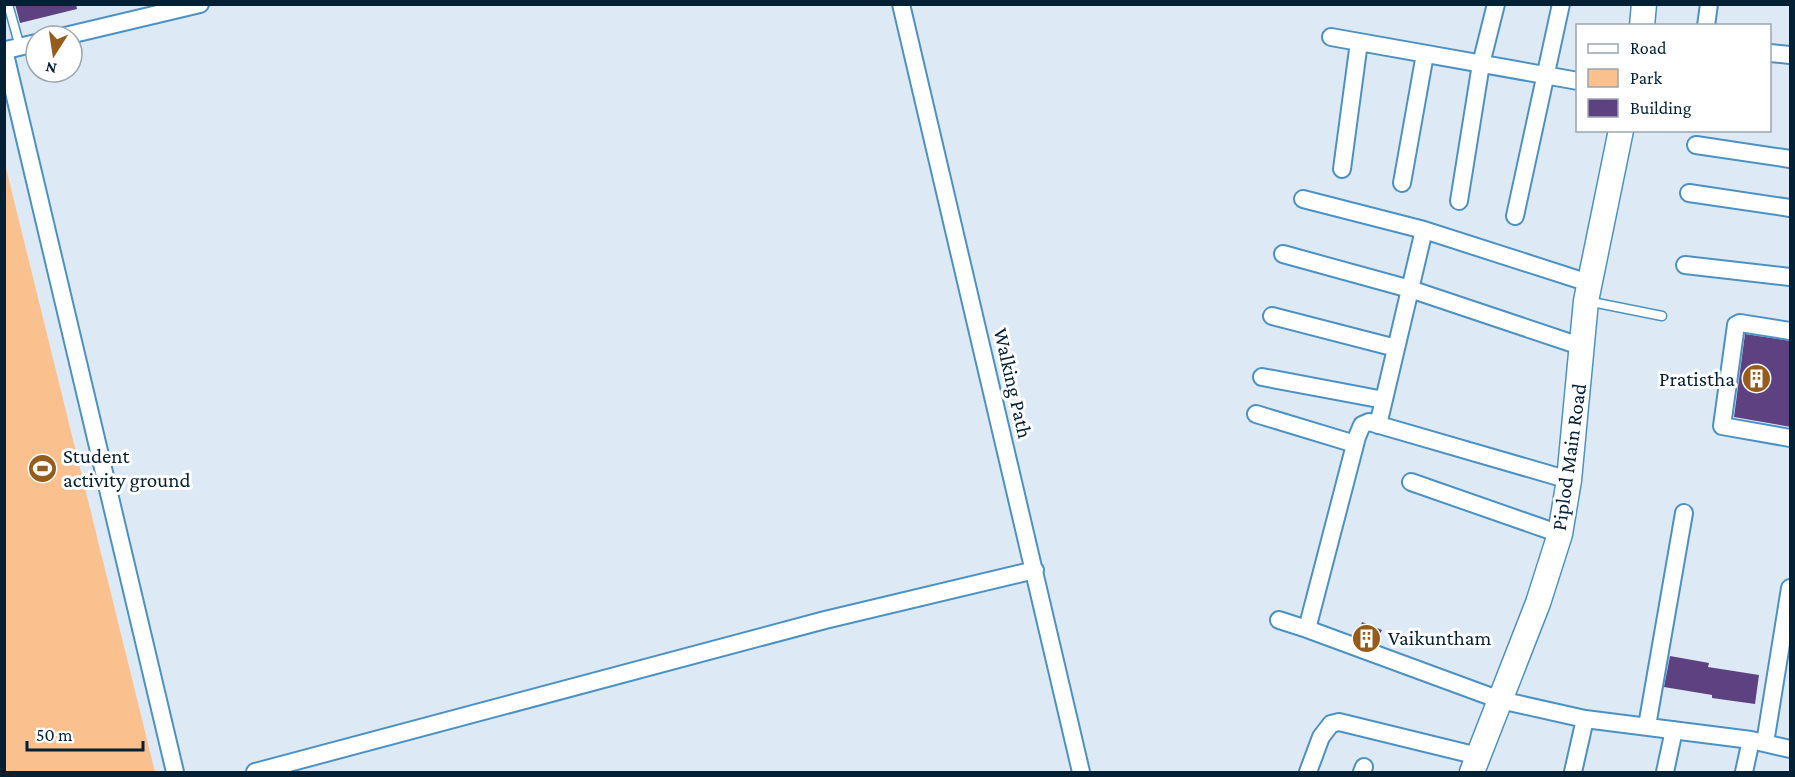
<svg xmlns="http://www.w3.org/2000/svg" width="1795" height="777" font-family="'Crimson Pro',serif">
<rect width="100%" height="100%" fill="#ddeaf5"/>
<!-- green -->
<path fill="#fac18e" d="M5,164L155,772H5Z"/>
<!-- building -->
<path fill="#5d4180" d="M15,4H76L77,9L20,23Z
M1745,334L1791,341V427L1734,417Z
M1362,622L1382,630L1375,643L1357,636Z
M1670,656L1709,663L1708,667L1759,675L1755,704L1712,698V695L1664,687Z"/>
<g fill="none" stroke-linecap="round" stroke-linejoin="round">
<defs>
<path id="lane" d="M8,4L20,47
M1587,301L1662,316"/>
<path id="street" d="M901,4L1081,772
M1706,26L1709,4
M65,36L200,4
M1331,37L1578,81
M4,50L175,772
M6,50L36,43
M1770,53L1790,55
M1696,145L1790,159
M1342,169L1359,42
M1402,183L1425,54
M1689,193L1790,208
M1303,199L1424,230L1589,283
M1459,201L1481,64L1496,4
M1515,216L1561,4
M1283,254L1410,289L1583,347
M1685,265L1790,277
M1272,316L1396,348
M1790,331L1740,323L1736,325L1722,426L1790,438
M1262,377L1384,400
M1256,414L1355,444
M1378,425L1424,230
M1411,482L1560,534
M1279,620L1307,629L1500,700L1585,719L1751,740L1790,749
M1307,629L1357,437L1362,425L1369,422L1569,480
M1647,726L1684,513
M1765,743L1790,588
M255,772L825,620L1035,570
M1308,772L1321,737L1331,724L1339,722L1478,756
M1362,772L1364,767
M1573,772L1585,719
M1665,772L1674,730
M1744,772L1751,740"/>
<path id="secondary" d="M1642,26L1644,4
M1472,772L1538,603L1560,534L1569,480L1586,301L1621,130"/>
</defs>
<!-- lane casing -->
<use href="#lane" stroke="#4c91c4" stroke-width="11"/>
<!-- street casing -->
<use href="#street" stroke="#4c91c4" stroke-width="20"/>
<!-- secondary casing -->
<use href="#secondary" stroke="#4c91c4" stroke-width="27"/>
<!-- lane -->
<use href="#lane" stroke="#fff" stroke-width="8"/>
<!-- street -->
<use href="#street" stroke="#fff" stroke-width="16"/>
<!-- secondary -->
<use href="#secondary" stroke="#fff" stroke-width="24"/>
</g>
<!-- icons -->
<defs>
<symbol id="building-disc" viewBox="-11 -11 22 22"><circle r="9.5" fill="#975c1c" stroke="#fff"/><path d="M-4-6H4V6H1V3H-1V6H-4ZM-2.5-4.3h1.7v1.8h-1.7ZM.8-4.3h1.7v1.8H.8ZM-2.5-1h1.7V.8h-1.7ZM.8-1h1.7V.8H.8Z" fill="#fff"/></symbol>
<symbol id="stadium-disc" viewBox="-11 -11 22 22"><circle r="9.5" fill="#975c1c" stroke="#fff"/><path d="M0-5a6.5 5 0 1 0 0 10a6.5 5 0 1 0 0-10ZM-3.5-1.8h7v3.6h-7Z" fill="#fff"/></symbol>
</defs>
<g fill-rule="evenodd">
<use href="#building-disc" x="1740" y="362" width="33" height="33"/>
<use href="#stadium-disc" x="26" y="452" width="33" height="33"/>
<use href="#building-disc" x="1350" y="622" width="33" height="33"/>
</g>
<g text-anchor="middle" stroke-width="6" stroke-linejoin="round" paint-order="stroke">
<!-- poi labels -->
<g font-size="21" fill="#032035" stroke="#fff" text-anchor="start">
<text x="1735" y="386" text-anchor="end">Pratistha</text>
<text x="63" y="463">Student<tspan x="63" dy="24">activity ground</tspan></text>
<text x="1388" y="645">Vaikuntham</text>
</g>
<!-- street labels -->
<g font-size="21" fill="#032035" stroke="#fff">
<text transform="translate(1013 383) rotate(77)" y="7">Walking Path</text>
<text transform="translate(1569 457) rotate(-82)" y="7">Piplod Main Road</text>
</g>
</g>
<!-- border -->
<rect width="1795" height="777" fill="none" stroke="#032035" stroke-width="12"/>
<!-- legend -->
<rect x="1576" y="24" width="195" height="108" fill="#ffffff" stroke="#9aa6ae" stroke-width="1.5"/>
<rect x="1588" y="44" width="30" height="9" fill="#ffffff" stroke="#9aa6ae" stroke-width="1.5"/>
<text x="1630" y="54" font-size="18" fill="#032035">Road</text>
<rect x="1588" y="69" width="30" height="18" fill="#fac18e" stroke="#9aa6ae" stroke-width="1.5"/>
<text x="1630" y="84" font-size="18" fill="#032035">Park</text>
<rect x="1588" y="99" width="30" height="18" fill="#5d4180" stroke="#9aa6ae" stroke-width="1.5"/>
<text x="1630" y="114" font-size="18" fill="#032035">Building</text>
<!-- north arrow -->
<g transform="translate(54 54) rotate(192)"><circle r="28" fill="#ffffff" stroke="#9aa6ae" stroke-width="1.5"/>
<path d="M0-4.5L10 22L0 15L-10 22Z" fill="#975c1c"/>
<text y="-9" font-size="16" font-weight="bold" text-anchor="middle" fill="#032035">N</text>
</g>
<!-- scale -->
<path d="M27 741v9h116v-9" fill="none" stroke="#032035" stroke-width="3"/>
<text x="36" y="741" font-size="18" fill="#032035" stroke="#ffffff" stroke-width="4.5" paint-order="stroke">50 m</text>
</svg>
